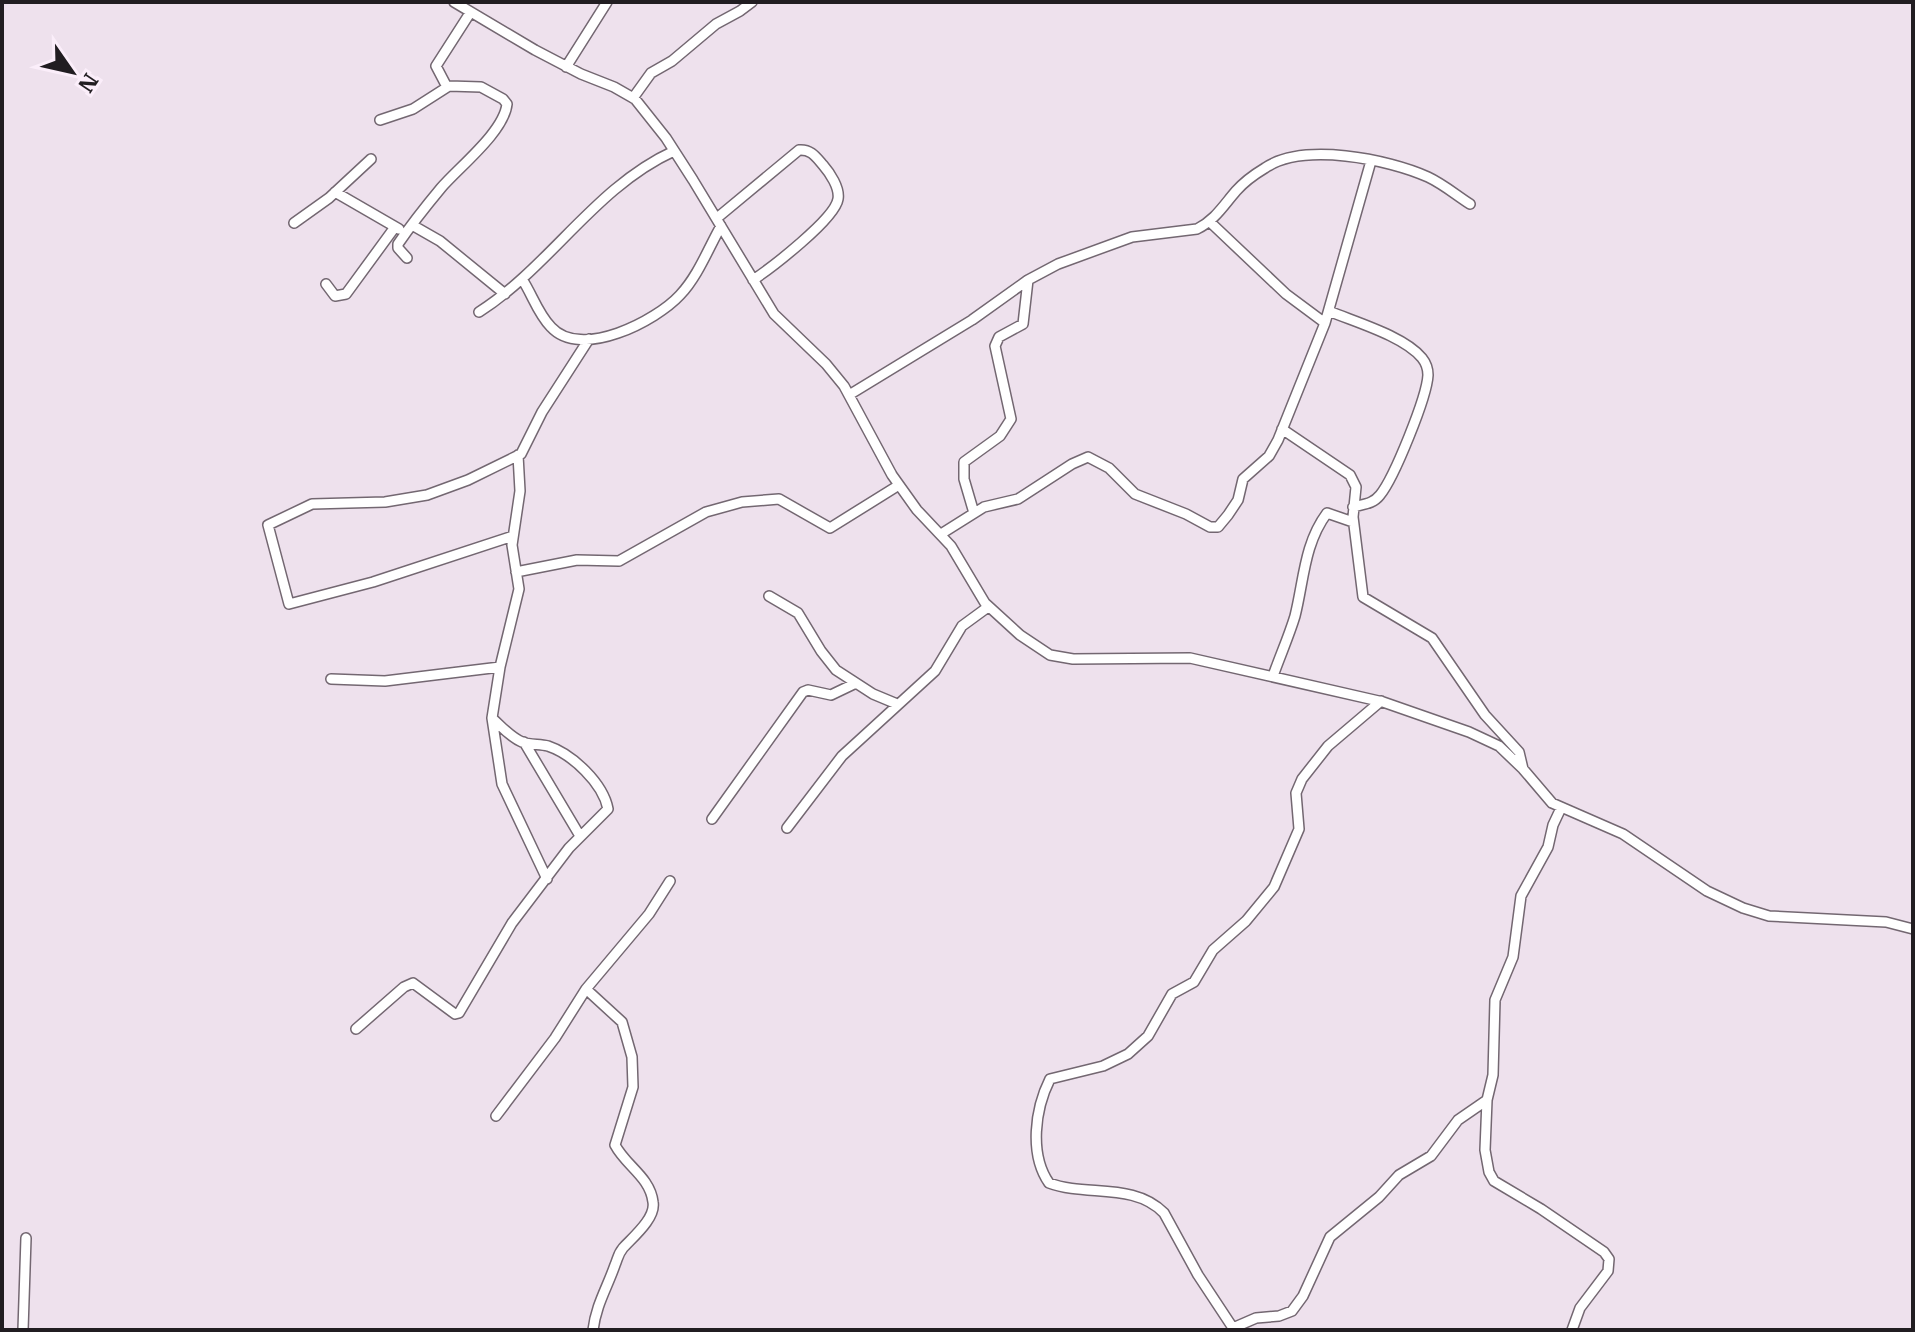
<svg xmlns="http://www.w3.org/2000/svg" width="1915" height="1332" font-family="'IBM Plex Serif',serif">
<rect width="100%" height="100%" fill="#eee1ed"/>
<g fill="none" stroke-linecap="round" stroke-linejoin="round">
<defs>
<path id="street" d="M454,2L535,50L581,74L614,87L635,99L666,138L693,180L774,314L826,364L844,386L892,475L917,510L951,546L985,603L1020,635L1050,655L1073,659L1190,658L1383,702L1469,732L1499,746L1523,769L1552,803L1623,834L1707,891L1743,908L1769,916L1886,922L1913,929
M566,67L607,2
M447,87L436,66L470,13
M633,98L651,73L672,61L716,24L740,11L752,2
M380,120L413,109L449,86L481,87L503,99L507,104C504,132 459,167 441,188C426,206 411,225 398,244V248L407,258
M335,192L399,229
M717,218L799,150C811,149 816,157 823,165C830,173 840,188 838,199C835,219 771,268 753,280
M1210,222L1286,294L1325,323
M294,223L329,198L371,159
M412,225L440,241L505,294
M522,279C532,294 538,314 551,327C581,360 656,321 680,295C698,276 708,249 721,226
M326,284L335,296L346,294L395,227
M1329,311C1355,322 1404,336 1422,358C1426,363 1428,369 1428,375C1427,397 1394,478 1380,495C1373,504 1364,504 1353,507
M479,312C551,266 595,187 674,151
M849,395L972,320L1028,280L1058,264L1132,237L1197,229C1215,220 1223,206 1236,191C1244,182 1255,174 1265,168C1303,142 1388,159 1428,177C1443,184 1456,195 1470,204
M1282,429L1350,475L1356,487L1353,517L1363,597L1432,638L1485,715L1519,752L1523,769
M518,455L520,491L512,545L519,589L500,667L492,718L502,784L547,879
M974,513L964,479V462L1000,436L1011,419L995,346L999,337L1023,324L1028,280
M941,534L984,507L1018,499L1072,464L1088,457L1109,468L1135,494L1186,514L1210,527H1218L1228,515L1238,500L1243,479L1269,456L1278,440L1325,323L1371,161
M513,536L373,582L289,604L268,525L312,504L385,502L427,495L468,480L521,454L542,412L589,339
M516,572L577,560L619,561L706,512L742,502L779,499L830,528L899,485
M769,596L798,613L821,651L836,670L873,694L897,704
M1273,676C1280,656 1289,636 1295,616C1304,580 1304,544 1327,513L1353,522
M331,679L385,681L500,667
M1381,701L1328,746L1302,779L1296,793L1299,829L1274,887L1246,921L1213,950L1194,982L1172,994L1148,1036L1128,1054L1103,1066L1050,1079C1035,1109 1029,1154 1049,1183C1086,1197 1134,1182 1164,1213L1198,1275L1233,1328L1256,1318L1279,1316L1292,1311L1303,1296L1330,1237L1379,1197L1399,1175L1431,1156L1458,1120L1487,1100
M524,742L580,836
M1561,808L1553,825L1548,847L1521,896L1513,957L1495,1000L1493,1075L1487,1100L1485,1150L1489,1172L1494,1181L1541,1209L1604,1252L1609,1259L1608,1271L1580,1308L1572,1330
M712,819L803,692L808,690L831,695L856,683
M787,828L842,756L935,671L962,626L988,607
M586,989L622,1022L632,1057L633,1087L615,1145C626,1166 650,1177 653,1202C656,1218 633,1237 623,1248C618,1254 618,1258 615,1265C607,1288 596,1305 593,1330
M356,1029L404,987L413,983L455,1014L459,1013L512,923L569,848L608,809C603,783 572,754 548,746C539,744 530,745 522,742C510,737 501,726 492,718
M496,1116L555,1038L586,989L649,914L670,881
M23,1330L26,1238"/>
</defs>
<!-- street casing -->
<use href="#street" stroke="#736771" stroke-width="12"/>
<!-- street -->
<use href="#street" stroke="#fff" stroke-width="9"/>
</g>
<!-- border -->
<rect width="1915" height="1332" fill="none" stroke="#211d21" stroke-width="8"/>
<!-- north arrow -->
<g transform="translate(72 72) rotate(124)" stroke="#fbeefa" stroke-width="6" paint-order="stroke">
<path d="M0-6L14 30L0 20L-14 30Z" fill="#211d21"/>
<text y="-12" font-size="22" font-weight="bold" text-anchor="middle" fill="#211d21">N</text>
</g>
</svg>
